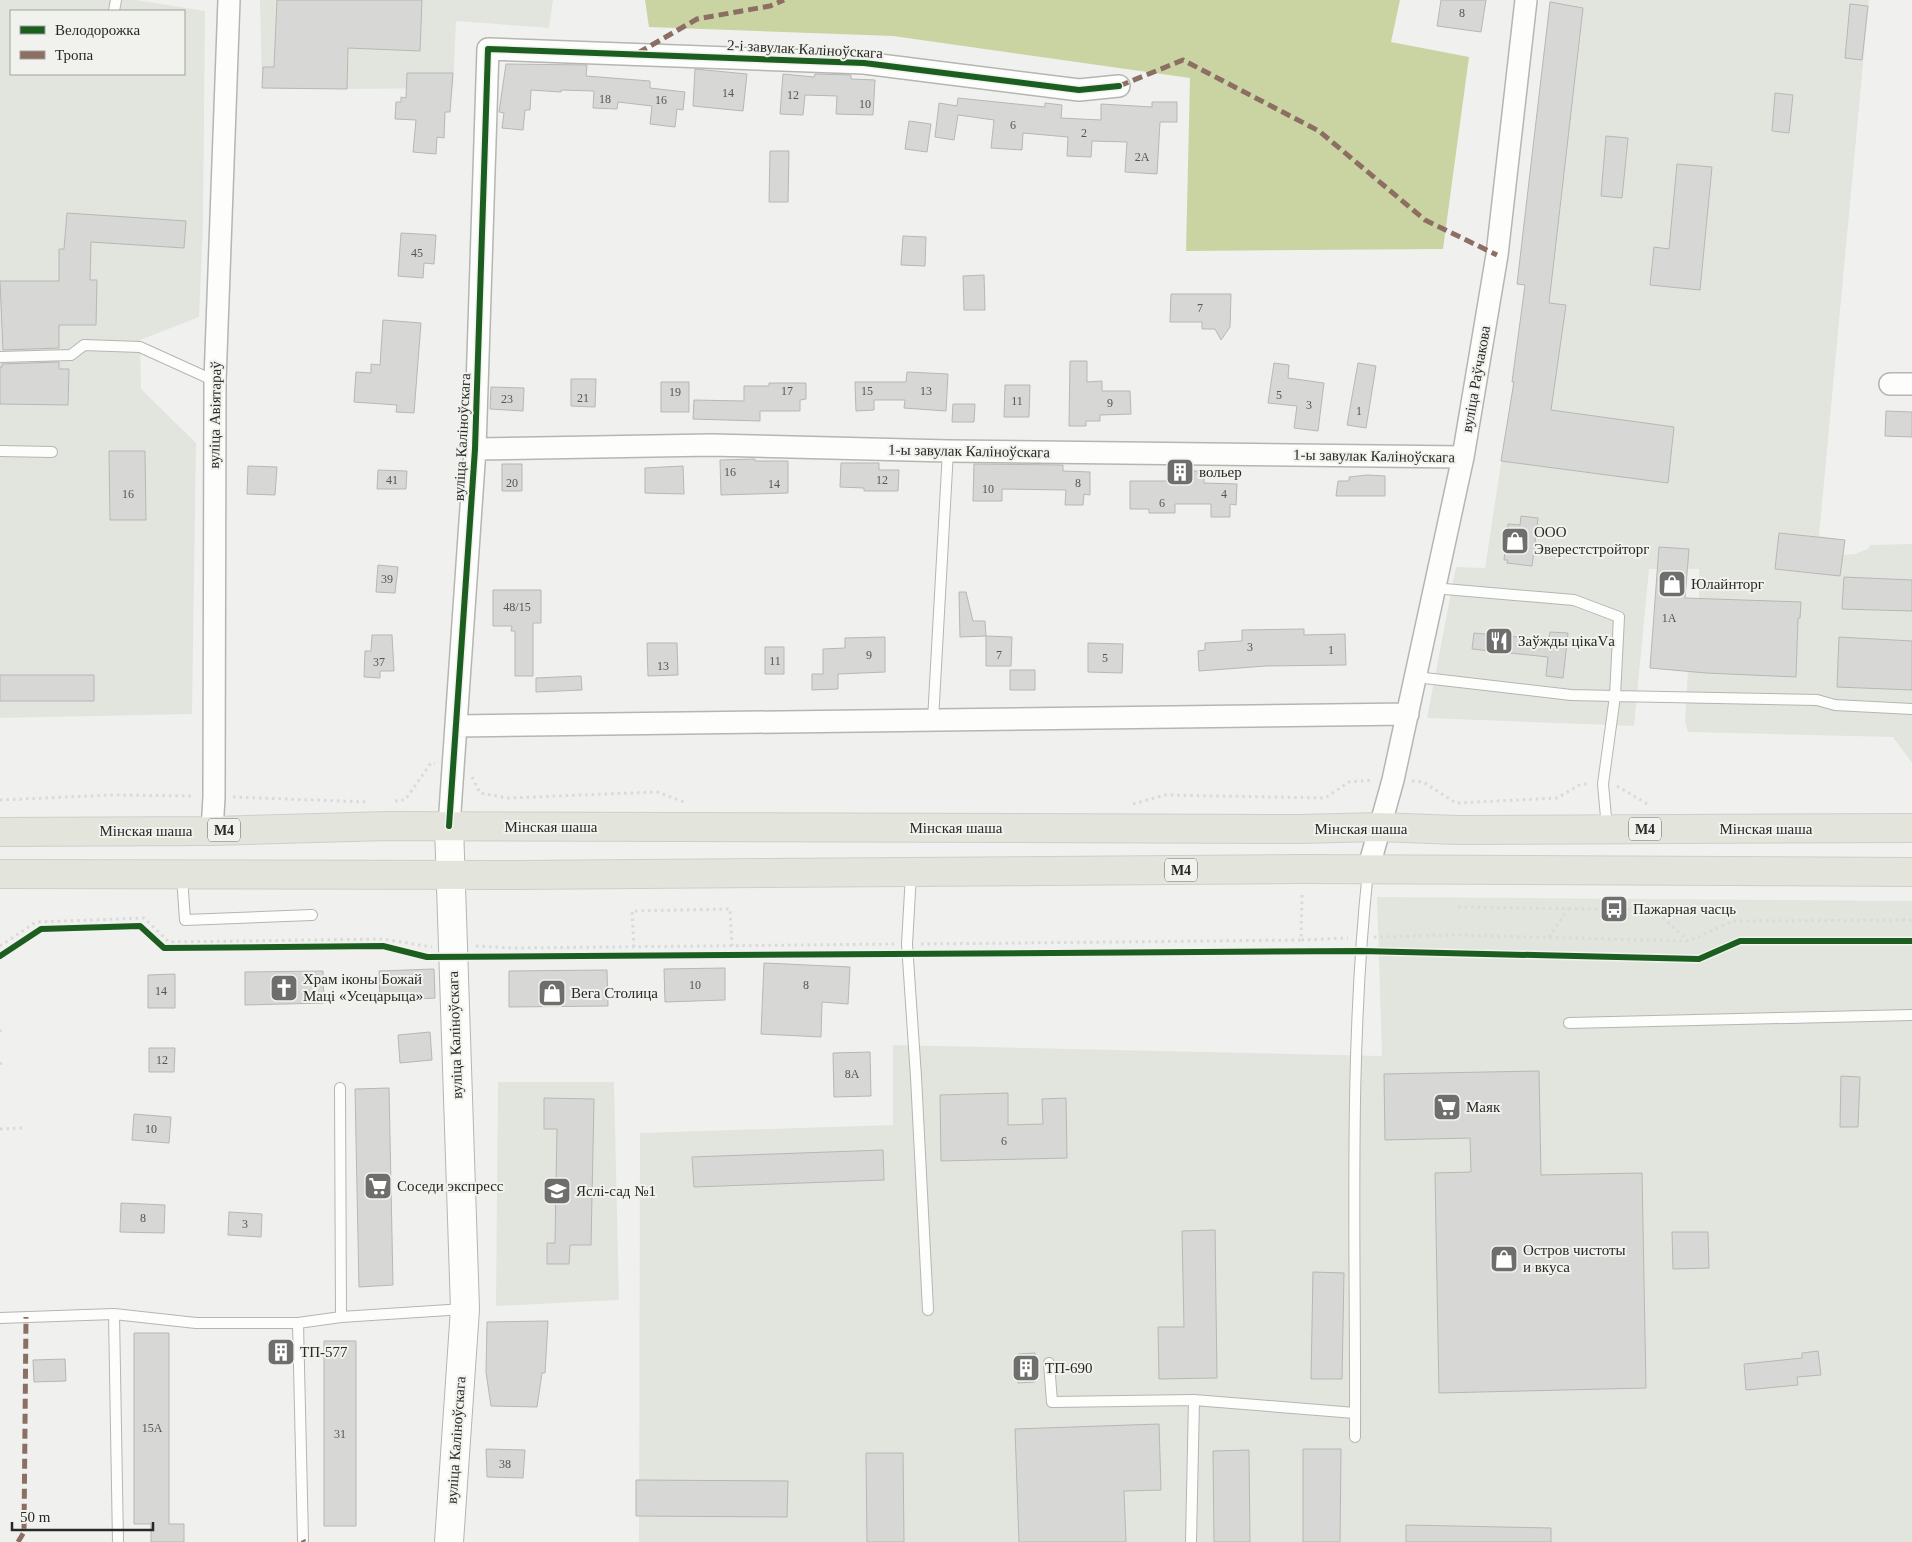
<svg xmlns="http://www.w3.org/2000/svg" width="1912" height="1542" font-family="Georgia,serif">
<rect width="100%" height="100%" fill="#f0f1ee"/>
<!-- built -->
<path fill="#e2e5dd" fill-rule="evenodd" d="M0,0H136L205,11L203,224L199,317L140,340L141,389L196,443L192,714L0,718ZM11,11H184V74H11Z
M260,0H553L549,28L456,21L453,88L347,89L262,88Z
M1550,0H1869L1819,536L1845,540L1843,555L1855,554L1868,549L1870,545L1912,544V763L1893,737L1688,732L1685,722L1692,598H1699V569H1649L1634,726L1427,718L1456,567L1485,568L1510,405L1525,285L1517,284Z
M1377,897L1912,901V1542H639L640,1133L893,1125V1045L1382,1056Z
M498,1082H614L619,1300L496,1306Z"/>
<!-- forest -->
<path fill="#cad4a3" d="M645,0H1400L1391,42L1469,57L1443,249L1186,251L1190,78L893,36L649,27Z"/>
<!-- building -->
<path fill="#d7d8d6" stroke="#b7b7b5" d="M277,0H422L420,51L348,48L347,89L262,88L263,67H274Z
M1441,0H1486L1481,32L1437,26Z
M1550,2L1583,8L1549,303L1566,305L1551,410L1674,427L1668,483L1501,461L1514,382H1512L1525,285L1517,284Z
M1850,4L1868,6L1862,60L1845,58Z
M506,64L587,65L586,76L650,81V88L685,92L683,110L677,109L675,127L650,124L652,106L618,102L617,109L593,108L594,91L561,90V92L531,90L530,110H525L523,130L502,128L504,113L499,112Z
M695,69L747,74L743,111L693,106Z
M407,73H453L450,112H445L444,138L437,137L436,154L413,152L416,120L395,119L396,102H401V97L406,98Z
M783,74L814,77L815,74L851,75V79L875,80L873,115L836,114L837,96L805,95L803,115L780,114Z
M1775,93L1793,95L1789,133L1772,131Z
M958,98L1045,107V103L1062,105L1061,118L1101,120V104L1152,107V102H1177V122H1160L1157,174L1125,172L1127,142L1092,141L1091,157L1067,156L1068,137L1023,133L1022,150L991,148L994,120L958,115L954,140L935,137L939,103L957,106Z
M909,121L931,124L927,152L905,149Z
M1606,136L1628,138L1622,198L1601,196Z
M770,151H789L788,202H769Z
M1677,164L1712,167L1700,290L1650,285L1654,247L1669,249Z
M67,213L186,221L184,248L91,242L90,280H97L96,325H59V348L3,350L0,281H59V249H64Z
M401,233L436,235L434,264L424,263L423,278L398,276Z
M903,236L926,237L925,266L901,265Z
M984,275L985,310H964L963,276Z
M1171,294H1231L1230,327L1221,340L1215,329H1202V322H1170Z
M383,320L421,323L414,413L396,412L397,405L354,402L356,372L371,373V364L380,365Z
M1070,361H1087V382L1102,381V391H1130L1131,414L1100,415V421H1086V426H1069Z
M59,362V369H69L68,405L0,404V367H2V364Z
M1274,363L1289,365L1288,378L1324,383L1318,431L1294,428L1297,406L1268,403Z
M1358,363L1376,366L1366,428L1347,425Z
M907,372L948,374L946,411L904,408L905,400H874V410L856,411L855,382H906Z
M571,379H596L595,407L571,406Z
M661,382H689V412H661Z
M769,383H806V399L800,400V411H760V421L693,419L694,400L744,401V386H769Z
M1005,385H1030L1029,417H1004Z
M491,387L524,388L523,411L490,409Z
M953,404H975L974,422H952Z
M1886,411L1912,412V437L1885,436Z
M109,451H145L146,520H110Z
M755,459V461H788V493L721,495L720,460Z
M841,463H879V470H899L898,491H864V488L840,487Z
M502,464H522V491H502Z
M974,464L1063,465V471L1090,472V495L1084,494L1083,505H1065L1066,490L1002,489V501H973Z
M248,466L277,467L275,495L247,494Z
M683,466L684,494L645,493V468Z
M378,470L407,471L406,489H377Z
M1177,471H1204V483L1237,484L1236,505L1230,504V517H1211V504H1175V513H1149V509H1130V481H1177Z
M1367,475L1385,476V496H1336L1338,481H1349V477Z
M1521,516L1538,518L1532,566L1507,563L1508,560H1504L1508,524L1520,525Z
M1779,533L1845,540L1840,576L1775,569Z
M1659,547L1689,549L1685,598L1801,602L1800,618H1798L1796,677L1706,673L1650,668Z
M378,565L398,567L395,593L376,592Z
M1844,577L1912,580V611L1842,609Z
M493,590H541V623H533V676H515V631H511L512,626H493Z
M959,592H966L973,621H985L986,636L960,637Z
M1304,629V635L1345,634L1346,665L1266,666L1199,671L1198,651L1205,650V643L1242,641V630Z
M1550,632L1568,633L1563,678L1546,676L1548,657L1472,649L1474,633L1549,640Z
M372,635H392L394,671H380V678L364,677L365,651H371Z
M986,636L1012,637L1011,666H986Z
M885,637V672L838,674V689L812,690V674H823V649L845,648V638Z
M1839,637L1912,641V690L1837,687Z
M647,643H677L678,675L648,676Z
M1088,643L1123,644L1122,673L1088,672Z
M765,647H784V674H765Z
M1010,670H1035V690H1010Z
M0,675H94V701H0Z
M581,676L582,690L536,692V678Z
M764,963L850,967L848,1004L822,1002L821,1037L761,1034Z
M725,968V1000L665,1002L664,969Z
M434,969L435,998L380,1001L379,971Z
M607,970L608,1006L509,1007V971Z
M323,971L324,1003L245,1005V972Z
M175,974V1008H148V975Z
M430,1032L432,1060L400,1063L398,1035Z
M149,1048H175L174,1072H149Z
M870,1052L871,1096L834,1097L833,1053Z
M1539,1071L1541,1175L1642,1173L1646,1388L1439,1393L1435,1173L1471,1172L1470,1138L1385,1140L1384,1074Z
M1841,1076L1860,1077L1858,1127H1840Z
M389,1088L393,1285L359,1287L355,1089Z
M1008,1093V1125L1043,1124L1042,1099L1066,1098L1067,1158L941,1161L940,1095Z
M544,1098L594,1099L591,1245H570L569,1264H547V1243H555L557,1129H544Z
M134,1114L171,1117L169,1143L132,1140Z
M883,1150L884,1180L694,1187L692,1157Z
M121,1203L165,1205L164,1233L120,1232Z
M229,1212L262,1214L261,1237L228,1235Z
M1215,1230L1217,1378L1159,1379L1158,1327H1184L1182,1231Z
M1672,1232H1708L1709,1268L1673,1269Z
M1313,1272L1344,1273L1342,1379H1311Z
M548,1321L545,1373H542L537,1407L491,1406L486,1372L487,1322Z
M134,1333H169V1524H184V1542H151V1524H134Z
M324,1341H356V1526H324Z
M272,1343H289L290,1361L273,1362Z
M1818,1351L1821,1375L1797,1377L1798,1385L1746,1390L1744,1364L1802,1358V1353Z
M1035,1353V1382L1018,1383V1354Z
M65,1359L66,1381L34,1382L33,1360Z
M1159,1424L1161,1490L1124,1491L1126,1542H1019L1015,1429Z
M486,1449L525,1450L523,1478L487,1477Z
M1303,1449H1341L1340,1542H1303Z
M1249,1450L1250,1542H1214L1213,1451Z
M866,1453H903L904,1542H867Z
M636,1480L788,1481L787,1517L636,1516Z
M1406,1525L1551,1528V1542H1406Z"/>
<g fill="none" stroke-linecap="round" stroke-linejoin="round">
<defs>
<path id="service" d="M114,11L116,0
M0,357L71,355L84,345L140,347L215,381
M0,451L52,452
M1416,677L1571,695L1615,696L1619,617L1574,600L1433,588
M933,720L948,451
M1607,828L1603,784L1615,696L1817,700L1835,705L1912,709
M911,874L907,944L916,1077L928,1310
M182,877L185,920L312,915
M1569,1023L1912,1015
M340,1088L341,1317
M114,1314L118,1542
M0,1318L114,1314L196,1323H298L341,1317L464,1309
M298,1323L303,1540
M1049,1363L1052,1402L1194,1400L1355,1413
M1355,1437C1356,1248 1348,1058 1368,871
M1191,1542L1194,1400"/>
<path id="minor" d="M1890,384H1912
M475,449L711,445L948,451L1463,457
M456,726L1408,714
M449,826L475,449L488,49L864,63L1079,90L1119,86
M212,831L214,797L215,381L229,0
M1368,870L1393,780L1463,457L1497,255L1526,0"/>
<path id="secondary" d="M449,826L465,1309L449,1542"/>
<path id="primary" d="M0,832L212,831L388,826L1301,829L1378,827L1457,830L1912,828
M0,874L516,875L1302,869L1912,872"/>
</defs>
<!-- service casing -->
<use href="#service" stroke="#b5b5b3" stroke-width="12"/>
<!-- minor casing -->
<use href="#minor" stroke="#b5b5b3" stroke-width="24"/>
<!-- secondary casing -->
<use href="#secondary" stroke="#b5b5b3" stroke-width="30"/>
<!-- primary casing -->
<use href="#primary" stroke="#cecfcd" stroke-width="30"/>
<!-- path -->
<path stroke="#dadad9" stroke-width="3" stroke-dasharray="2.5 4" stroke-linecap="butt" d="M472,777L480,793L508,798L657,792L687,803
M1412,781L1423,782L1456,803L1557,798L1581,784H1590
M1617,786L1649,805
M233,797L369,802
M0,800L112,795L194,796
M395,801L405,800L431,763H435
M1133,804L1165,795L1325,798L1349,782L1373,780
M1302,895L1301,940L1348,938
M1458,907L1655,910L1688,941
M1374,937L1456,935L1689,941L1732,921L1912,920
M1549,937L1568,909
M921,944L1301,940
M0,946L36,922L144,918L169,942L382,939L432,947
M476,946L513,948L894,944
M634,947L632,911L730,909L732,946
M0,1030L1,1032
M0,1064L2,1063
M0,1129L23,1128"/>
<!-- service -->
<use href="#service" stroke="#fdfdfc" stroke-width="10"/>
<!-- minor -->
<use href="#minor" stroke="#fdfdfc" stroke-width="21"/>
<!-- secondary -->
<use href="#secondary" stroke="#fdfdfc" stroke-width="28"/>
<!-- primary -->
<use href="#primary" stroke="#e3e4db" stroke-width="28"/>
<!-- quiet -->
<path stroke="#8d6e63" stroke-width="5" stroke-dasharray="10 5" stroke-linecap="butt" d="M638,53L697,19L770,6L784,0
M1119,86L1183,60L1319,131L1425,220L1497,255
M303,1540L304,1542
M18,1542L24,1532L26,1317"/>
<defs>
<path id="cycleway" d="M449,826L475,449L488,49L864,63L1079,90L1119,86
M0,956L41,929L140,926L164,948L383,946L427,957L1361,951L1699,959L1740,941H1912"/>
</defs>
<!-- cycleway casing -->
<use href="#cycleway" stroke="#f1f2ed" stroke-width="9"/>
<!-- cycleway -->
<use href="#cycleway" stroke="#1b5e20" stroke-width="6"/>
</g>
<!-- icons -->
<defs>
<symbol id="building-square" viewBox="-11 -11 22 22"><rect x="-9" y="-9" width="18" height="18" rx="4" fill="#6e6e6c" stroke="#f1f2ed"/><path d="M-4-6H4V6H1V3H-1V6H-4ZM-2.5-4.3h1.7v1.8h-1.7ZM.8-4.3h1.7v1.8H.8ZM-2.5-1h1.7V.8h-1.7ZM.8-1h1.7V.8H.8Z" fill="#fff"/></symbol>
<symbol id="shop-square" viewBox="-11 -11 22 22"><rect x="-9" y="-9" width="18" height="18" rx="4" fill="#6e6e6c" stroke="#f1f2ed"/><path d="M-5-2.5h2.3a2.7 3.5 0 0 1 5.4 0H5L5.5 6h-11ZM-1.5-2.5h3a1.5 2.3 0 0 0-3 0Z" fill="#fff"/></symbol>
<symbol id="restaurant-square" viewBox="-11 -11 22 22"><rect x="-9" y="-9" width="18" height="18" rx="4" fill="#6e6e6c" stroke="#f1f2ed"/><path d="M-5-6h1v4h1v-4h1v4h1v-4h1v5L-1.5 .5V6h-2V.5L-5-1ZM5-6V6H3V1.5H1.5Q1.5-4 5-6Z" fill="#fff"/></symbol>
<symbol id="bus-square" viewBox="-11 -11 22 22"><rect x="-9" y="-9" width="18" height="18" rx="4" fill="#6e6e6c" stroke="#f1f2ed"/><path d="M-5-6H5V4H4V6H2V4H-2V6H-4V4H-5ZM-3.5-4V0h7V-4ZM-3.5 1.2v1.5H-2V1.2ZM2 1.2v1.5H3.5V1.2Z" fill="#fff"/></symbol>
<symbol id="church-square" viewBox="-11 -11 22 22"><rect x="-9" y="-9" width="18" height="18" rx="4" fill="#6e6e6c" stroke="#f1f2ed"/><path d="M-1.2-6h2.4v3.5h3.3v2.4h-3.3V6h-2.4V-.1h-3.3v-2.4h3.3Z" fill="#fff"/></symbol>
<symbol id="supermarket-square" viewBox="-11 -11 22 22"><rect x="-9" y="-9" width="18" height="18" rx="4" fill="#6e6e6c" stroke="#f1f2ed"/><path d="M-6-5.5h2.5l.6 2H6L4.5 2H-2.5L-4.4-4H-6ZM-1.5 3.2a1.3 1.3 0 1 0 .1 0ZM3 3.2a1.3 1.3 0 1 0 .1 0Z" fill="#fff"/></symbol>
<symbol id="school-square" viewBox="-11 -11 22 22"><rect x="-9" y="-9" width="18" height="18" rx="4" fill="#6e6e6c" stroke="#f1f2ed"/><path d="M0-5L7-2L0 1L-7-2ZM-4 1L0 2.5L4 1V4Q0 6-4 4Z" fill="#fff"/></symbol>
</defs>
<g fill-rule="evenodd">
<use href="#building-square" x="1164" y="456" width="32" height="32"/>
<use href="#shop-square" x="1499" y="525" width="32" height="32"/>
<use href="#shop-square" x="1656" y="568" width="32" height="32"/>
<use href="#restaurant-square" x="1483" y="625" width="32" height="32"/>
<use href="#bus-square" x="1598" y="893" width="32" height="32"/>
<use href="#church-square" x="268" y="972" width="32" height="32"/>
<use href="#shop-square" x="536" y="977" width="32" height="32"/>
<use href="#supermarket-square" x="1431" y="1091" width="32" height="32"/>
<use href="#supermarket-square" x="362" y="1170" width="32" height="32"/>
<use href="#school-square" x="541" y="1175" width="32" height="32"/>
<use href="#shop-square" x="1488" y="1243" width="32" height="32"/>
<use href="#building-square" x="265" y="1336" width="32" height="32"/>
<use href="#building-square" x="1010" y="1352" width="32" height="32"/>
</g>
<g text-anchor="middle" stroke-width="4" stroke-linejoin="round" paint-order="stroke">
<!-- number labels -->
<g font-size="12" fill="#555553">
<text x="1462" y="17">8</text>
<text x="728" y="97">14</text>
<text x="793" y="99">12</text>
<text x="605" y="103">18</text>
<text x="661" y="104">16</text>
<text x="865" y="108">10</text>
<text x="1013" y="129">6</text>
<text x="1084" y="137">2</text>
<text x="1142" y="161">2А</text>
<text x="417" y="257">45</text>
<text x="1200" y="312">7</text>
<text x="787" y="395">17</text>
<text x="867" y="395">15</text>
<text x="926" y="395">13</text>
<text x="675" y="396">19</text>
<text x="1279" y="399">5</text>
<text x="583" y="402">21</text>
<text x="507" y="403">23</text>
<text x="1017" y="405">11</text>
<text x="1110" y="407">9</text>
<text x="1309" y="409">3</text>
<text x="1359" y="415">1</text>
<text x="730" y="476">16</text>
<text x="392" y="484">41</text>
<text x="882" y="484">12</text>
<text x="512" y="487">20</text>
<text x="1078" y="487">8</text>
<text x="774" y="488">14</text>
<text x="988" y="493">10</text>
<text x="128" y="498">16</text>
<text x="1224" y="498">4</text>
<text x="1162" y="507">6</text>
<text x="387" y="583">39</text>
<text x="517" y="611">48/15</text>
<text x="1669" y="622">1А</text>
<text x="1250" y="651">3</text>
<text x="1331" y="654">1</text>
<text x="869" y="659">9</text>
<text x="999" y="659">7</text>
<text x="1105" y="662">5</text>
<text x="775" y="665">11</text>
<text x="379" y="666">37</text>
<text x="663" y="670">13</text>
<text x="695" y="989">10</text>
<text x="806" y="989">8</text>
<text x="161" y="995">14</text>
<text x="162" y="1064">12</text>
<text x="852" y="1078">8А</text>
<text x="151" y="1133">10</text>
<text x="1004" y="1145">6</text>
<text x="143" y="1222">8</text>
<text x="245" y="1228">3</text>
<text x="152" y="1432">15А</text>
<text x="340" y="1438">31</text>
<text x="505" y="1468">38</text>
</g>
<!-- shield labels -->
<g fill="#f1f2ed" stroke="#646562" stroke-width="1">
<rect x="1629" y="817.5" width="32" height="23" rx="4"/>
<rect x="208" y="818.5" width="32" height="23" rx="4"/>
<rect x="1165" y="858.5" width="32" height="23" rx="4"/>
</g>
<g font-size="14" font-weight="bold" fill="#282826">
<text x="1645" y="834">М4</text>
<text x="224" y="835">М4</text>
<text x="1181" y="875">М4</text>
</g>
<!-- street labels -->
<g font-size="15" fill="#282826" stroke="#f1f2ed">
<text transform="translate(805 49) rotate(3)" y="5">2-і завулак Каліноўскага</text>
<text transform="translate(1476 379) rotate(-80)" y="5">вуліца Раўчакова</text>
<text transform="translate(215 415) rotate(-89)" y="5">вуліца Авіятараў</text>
<text transform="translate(462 437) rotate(-87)" y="5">вуліца Каліноўскага</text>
<text transform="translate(969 451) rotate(1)" y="5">1-ы завулак Каліноўскага</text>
<text transform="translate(1374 456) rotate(1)" y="5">1-ы завулак Каліноўскага</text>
<text x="551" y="832">Мінская шаша</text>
<text x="956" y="833">Мінская шаша</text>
<text x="1361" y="834">Мінская шаша</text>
<text x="1766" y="834">Мінская шаша</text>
<text x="146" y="836">Мінская шаша</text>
<text transform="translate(455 1035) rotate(-92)" y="5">вуліца Каліноўскага</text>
<text transform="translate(456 1440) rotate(-86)" y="5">вуліца Каліноўскага</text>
</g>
<!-- poi labels -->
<g font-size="15" fill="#282826" stroke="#f1f2ed" text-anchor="start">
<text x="1199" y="477">вольер</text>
<text x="1534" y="537">ООО<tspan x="1534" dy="17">Эверестстройторг</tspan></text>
<text x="1691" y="589">Юлайнторг</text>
<text x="1518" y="646">Заўжды цікаVа</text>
<text x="1633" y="914">Пажарная часць</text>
<text x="303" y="984">Храм іконы Божай<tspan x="303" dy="17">Маці «Усецарыца»</tspan></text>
<text x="571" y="998">Вега Столица</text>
<text x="1466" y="1112">Маяк</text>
<text x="397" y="1191">Соседи экспресс</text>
<text x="576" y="1196">Яслі-сад №1</text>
<text x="1523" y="1255">Остров чистоты<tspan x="1523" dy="17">и вкуса</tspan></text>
<text x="300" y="1357">ТП-577</text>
<text x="1045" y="1373">ТП-690</text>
</g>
</g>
<!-- legend -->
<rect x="10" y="10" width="175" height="65" fill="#f1f2ed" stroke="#a1a19d"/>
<rect x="20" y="26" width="25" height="8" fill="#1b5e20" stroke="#a1a19d"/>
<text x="55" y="35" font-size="15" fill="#282826">Велодорожка</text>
<rect x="20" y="51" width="25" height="8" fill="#8d6e63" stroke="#a1a19d"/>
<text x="55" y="60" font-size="15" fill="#282826">Тропа</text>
<!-- scale -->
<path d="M12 1522v8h141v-8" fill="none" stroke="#282826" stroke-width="2.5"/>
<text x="20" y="1522" font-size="15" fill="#282826" stroke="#f1f2ed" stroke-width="4" paint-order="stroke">50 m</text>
</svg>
